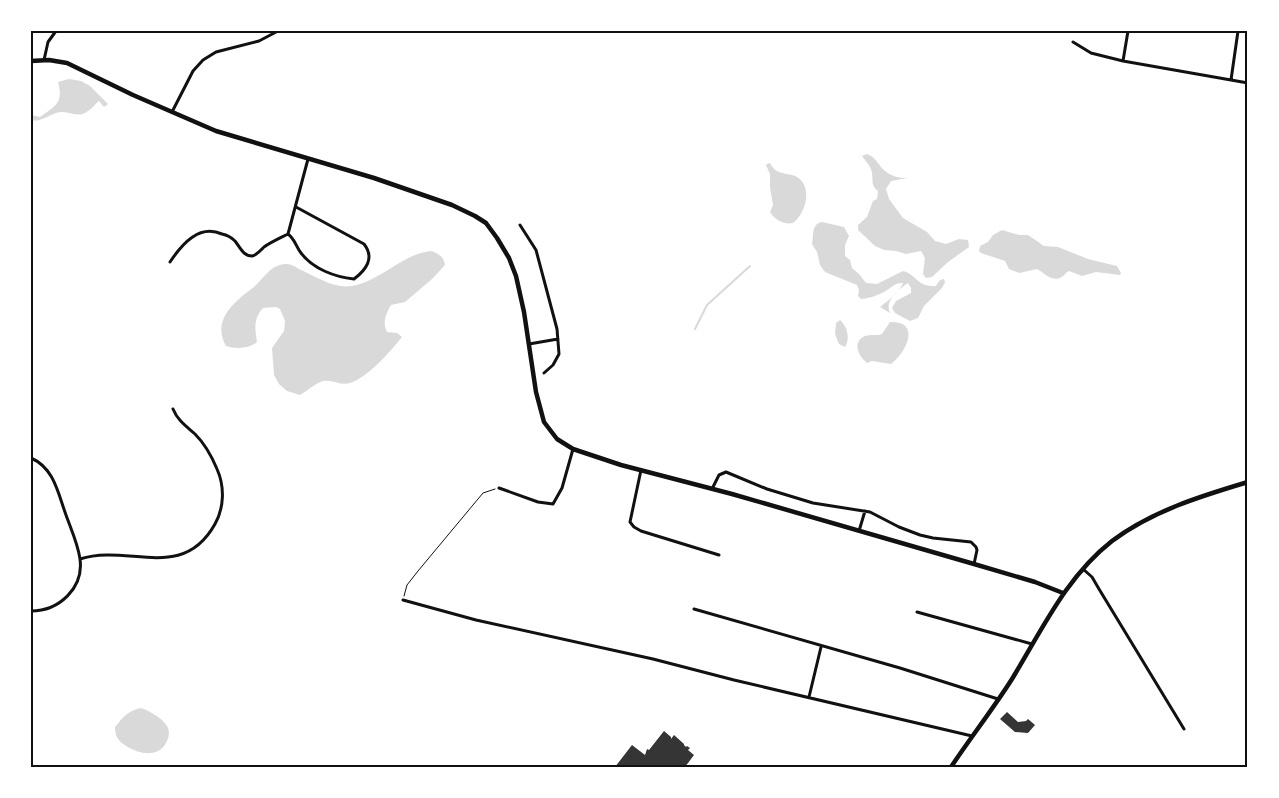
<svg xmlns="http://www.w3.org/2000/svg" width="1279" height="798" font-family="'PT Sans',sans-serif">
<rect width="100%" height="100%" fill="#fff"/>
<!-- water -->
<path fill="#d9d9d9" d="M69,79L81,81L90,86L108,104L104,107L99,101C95,104 92,109 88,111C78,119 70,111 61,112C50,113 42,123 31,120V115L40,117C55,106 64,103 58,82Z
M867,154C875,157 876,161 881,167C888,175 896,178 907,178L891,181L886,189L889,199L903,218L927,232L935,241L946,244L959,239L968,240L969,247L948,262L932,277L926,278L923,274L925,258L921,251L906,254L896,251L884,250L875,246L858,230V225L867,217L873,201L877,199L878,191C869,185 875,176 870,167C868,164 865,160 862,156Z
M769,163C772,165 773,169 777,171C782,174 790,174 795,176C814,185 806,213 793,223C784,225 775,220 770,212L773,205L770,187V174L766,165Z
M822,222L844,227L849,236L845,245V256L850,260L852,268L859,274L866,283L877,284L903,271C918,275 916,287 936,286L940,280L944,279L945,282L942,288L924,306L918,318L910,321L895,313L892,308L896,301L911,293V288L908,283C899,289 884,301 890,313L880,307C888,301 899,292 903,283C894,283 891,288 884,292C878,295 868,299 861,299L858,296L859,290L857,285L825,272L820,265L817,252L812,244C814,235 811,224 822,222Z
M1002,230L1019,235H1028L1044,246L1058,247L1088,259L1117,266L1121,273L1120,275L1096,272L1082,276L1069,271C1066,272 1065,275 1063,276C1053,284 1045,273 1037,269L1019,273L1009,269L1005,261L981,253L979,251L980,246L988,242L993,235Z
M431,251C439,254 444,257 445,265L432,279L405,302L391,305C386,314 382,322 387,332L397,333L402,337C391,351 367,378 350,383C341,386 332,379 323,381C316,383 307,391 300,395L287,391L279,384L274,375L272,348L284,331L285,321L280,309L276,307L263,308C253,319 255,329 257,342C249,349 235,349 226,346C211,320 235,301 254,287C264,278 272,263 287,264C292,264 297,268 301,270C317,277 334,289 352,286C381,281 402,254 431,251Z
M840,320C848,327 850,339 845,347L839,344L835,334L836,323Z
M890,322C922,321 906,353 891,364L872,361L867,363C858,356 852,342 865,336C871,334 877,336 882,334Z
M141,708C150,711 162,718 167,726C170,731 169,737 167,741C159,759 139,754 126,746C118,741 115,736 115,727C123,717 129,710 141,708Z"/>
<g fill="none" stroke-linecap="round" stroke-linejoin="round">
<!-- stream -->
<path stroke="#d9d9d9" stroke-width="2" d="M695,329L707,305L750,266"/>
</g>
<!-- building -->
<path fill="#353535" d="M1007,712L1018,722L1026,721L1028,719L1035,725L1028,733L1015,732L1000,719Z
M664,731L671,737V739L674,735L684,744V745L686,747L687,746L690,748L688,750L694,755L685,767H615L632,745L645,755L647,749L649,750Z"/>
<g fill="none" stroke-linecap="round" stroke-linejoin="round">
<!-- path -->
<path stroke="#111" stroke-width="1" d="M404,596L407,585L418,571L483,493L495,489"/>
<!-- minor -->
<path stroke="#111" stroke-width="3" d="M1073,42L1091,53L1123,61L1248,83
M44,60L48,42L56,31
M1123,61L1128,31
M1231,80L1238,31
M172,112L193,71L203,60L216,52L259,41L278,31
M520,225L536,250L557,329L559,354L553,365L544,373
M288,234C295,239 296,247 301,253C313,269 335,277 354,279C366,270 375,258 364,244L296,207
M170,262C182,244 199,224 222,234C227,235 232,238 235,241C240,247 243,256 252,256C257,255 261,250 264,247C271,242 280,238 288,234L308,159
M529,344L558,339
M31,458C54,468 58,493 66,515C71,529 78,544 80,559C84,588 59,611 31,611
M641,470L630,522L634,527L641,531L719,555
M499,488L538,502L553,504L562,488L573,449
M712,489L719,475L726,472L767,489L813,503L870,512L899,527L920,535L933,538L971,542L976,547L977,550L974,564
M859,531L865,511
M80,559C128,543 182,583 215,524C224,508 225,487 217,469C212,457 205,444 195,434C186,426 178,421 173,409
M1083,569L1092,577L1099,589L1184,729
M403,600L476,620L653,659L734,680L972,736
M694,609L900,668L998,699
M917,612L1032,644
M809,697L821,647"/>
<!-- tertiary -->
<path stroke="#111" stroke-width="4.5" d="M31,61L49,60L67,63L133,95L216,131L374,178L452,205L475,216L486,223L497,238L509,258L516,276L524,312L536,392L544,422L557,439L573,449L621,465L732,494L974,564L1035,582L1063,593"/>
<!-- secondary -->
<path stroke="#111" stroke-width="4.5" d="M951,767C971,737 993,709 1012,679C1042,630 1066,577 1112,541C1152,511 1201,496 1248,482"/>
</g>
<!-- border -->
<rect width="1279" height="798" fill="none" stroke="#ffffff" stroke-width="65"/>
<rect x="32" y="32" width="1214" height="734" fill="none" stroke="#111" stroke-width="2"/>
</svg>
